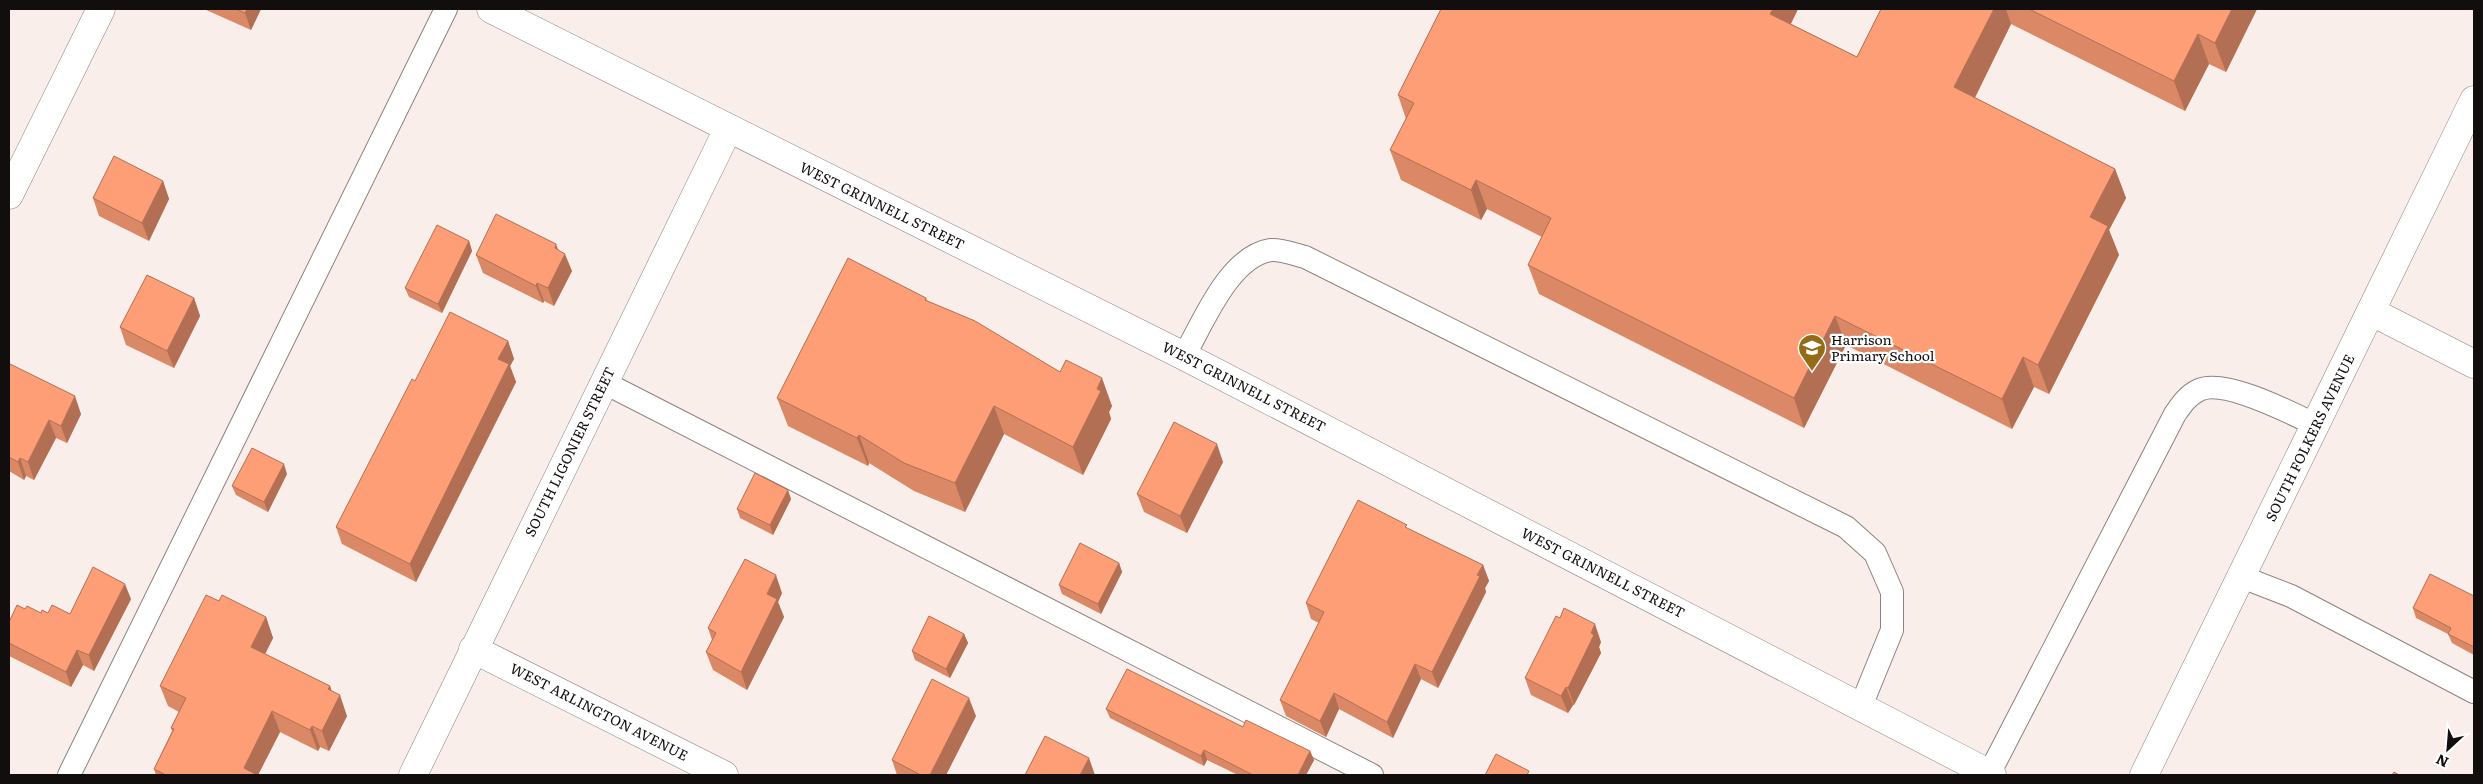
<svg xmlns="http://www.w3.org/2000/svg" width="2483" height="784" font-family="Literata,serif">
<rect width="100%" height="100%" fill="#f9eeea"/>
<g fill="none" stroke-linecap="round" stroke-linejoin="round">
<defs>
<path id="lane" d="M1184,356C1203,323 1229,256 1271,250C1281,249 1296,255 1305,257L1846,527L1875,553L1892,592V630L1861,706
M603,382L1372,775
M2242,577L2291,596L2474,692
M1989,774L2175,414C2182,404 2187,396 2199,390C2224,378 2291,413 2316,425
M69,775L446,9"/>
<path id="street" d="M491,9L1184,356L1992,775
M9,195L101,9
M2372,312L2474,364
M473,649L724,775
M413,775L728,129
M2144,775L2474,100"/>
</defs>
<!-- lane casing -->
<use href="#lane" stroke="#8c837f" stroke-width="24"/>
<!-- street casing -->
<use href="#street" stroke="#8c837f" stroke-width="29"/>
<!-- lane -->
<use href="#lane" stroke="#fff" stroke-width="22"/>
<!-- street -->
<use href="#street" stroke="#fff" stroke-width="28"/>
</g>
<!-- wall -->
<path fill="#da8865" d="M204,9H261L251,30Z
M1441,9H1798L1791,24L1857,57L1881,9H2257L2226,72L2209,64L2185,111L2011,24L1975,98L2115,169L2126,198L2109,230L2119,255L2049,394L2034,387L2012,429L1846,345L1804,428L1539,294L1528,265L1542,237L1487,209L1481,220L1401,180L1390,150L1406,119L1398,95Z
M163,181L169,199L149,241L99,216L93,198Z
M469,241L472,251L442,313L409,297L405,288Z
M558,250L572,271L554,306L544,301L543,303L483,273L476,255Z
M194,298L200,316L174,368L126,345L120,327Z
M926,298L928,302L1112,406L1109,412L1111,419L1083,475L1004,434L965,512L914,491L869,463L868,466L788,426L777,398Z
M508,341L514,359L510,366L516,382L416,582L342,544L336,527L415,381Z
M9,367L81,414L67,443L56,438L34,480L26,476L24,480L9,471Z
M1223,462L1187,533L1144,512L1137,494Z
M287,474L268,512L236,495L232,486Z
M791,499L773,535L740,518L737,509Z
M1408,529L1483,565L1489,581L1485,588L1486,592L1438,688L1421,679L1393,738L1339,709L1326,737L1286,716L1280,700L1319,623L1311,619L1306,603Z
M1119,563L1122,572L1101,614L1062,594L1059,585Z
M782,593L778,602L784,617L747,690L713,670L706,652L712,640L708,628Z
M2474,596V655L2452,643L2448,634L2416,618L2413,608Z
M131,599L94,671L83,665L71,687L9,656V622L25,609L41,613L70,614Z
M219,601L266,617L273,638L265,654L330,686L331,691L347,716L329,751L320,747L318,751L280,732L258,775H156L154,769L172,731L171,728L179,712L168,706L160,686Z
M964,634L968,643L950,678L915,660L912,651Z
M1601,642L1599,647L1601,653L1574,705H1573L1568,713L1531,695L1525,678Z
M1106,709L1243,727L1310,751L1314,760L1306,775H1238L1207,760L1204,766L1110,718Z
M976,716L946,775H897L892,760Z"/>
<!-- shaded-wall -->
<path fill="#b26f53" d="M247,9H261L251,30L245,13Z
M1773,9H1798L1781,43L1770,14Z
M1994,9H2006L2011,24L1965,117L1954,87Z
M2232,9H2257L2226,72L2215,43Z
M2198,34L2209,64L2185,111L2174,81Z
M2115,169L2126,198L2109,230L2119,255L2049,394L2038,365L2090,217Z
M1476,180L1487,209L1481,220L1471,190Z
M163,181L169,199L149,241L142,223Z
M469,241L472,251L442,313L438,304Z
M556,244L562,260L565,254L572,271L554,306L548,288L555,248Z
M537,283L544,301L543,303L536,286Z
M194,298L200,316L174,368L167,351Z
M1835,316L1846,345L1804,428L1794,398Z
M508,341L514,359L510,366L516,382L416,582L410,564L498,359Z
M2023,357L2034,387L2012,429L2002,399Z
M1102,378L1112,406L1109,412L1111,419L1083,475L1073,447L1097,389Z
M75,396L81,414L67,443L61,426Z
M994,406L1004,434L965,512L955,483Z
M49,420L56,438L34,480L28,462Z
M859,435L869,463L868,466L857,438Z
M1217,444L1223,462L1187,533L1180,516Z
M20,458L26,476L24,480L18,462Z
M284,464L287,474L268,512L264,502Z
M788,490L791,499L773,535L770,525Z
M1119,563L1122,572L1101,614L1098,604Z
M1483,565L1489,581L1485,588L1486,592L1438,688L1432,672Z
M776,575L782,593L778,602L784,617L747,690L741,672L767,594Z
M125,584L131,599L94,671L89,655Z
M266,617L273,638L258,668L251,647Z
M1595,624L1601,642L1599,647L1601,653L1574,705L1568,688Z
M964,634L968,643L950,678L946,669Z
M77,650L83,665L71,687L66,672Z
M1415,664L1421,679L1393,738L1387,722Z
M330,686L336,703L340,695L347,716L329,751L322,731L328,689Z
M1566,687L1573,705L1568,713L1561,696Z
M1334,693L1339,709L1326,737L1320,721Z
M969,698L976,716L946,775H930Z
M272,711L280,732L258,775H246L244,768Z
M312,726L320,747L318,751L310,730Z
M1204,750L1207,760L1204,766L1201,756Z
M1310,751L1314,760L1306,775H1298Z
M1089,758L1095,775H1080Z"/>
<!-- building -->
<path fill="#fe9e76" stroke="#b26f53" d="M236,9H247L245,13Z
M1441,9H1773L1770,14L1857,57L1881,9H1994L1954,87L2115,169L2090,217L2108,226L2038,365L2023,357L2002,399L1835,316L1794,398L1528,265L1551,218L1476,180L1471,190L1390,150L1414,103L1398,95Z
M2029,9H2232L2215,43L2198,34L2174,81Z
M114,156L163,181L142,223L93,198Z
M496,214L556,244L555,248L565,254L548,288L537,283L536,286L476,255Z
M437,225L469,241L438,304L405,288Z
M848,258L926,298L925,300L975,321L1060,372L1066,360L1102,378L1097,389L1101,391L1073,447L994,406L955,483L904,463L859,435L857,438L777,398Z
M147,275L194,298L167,351L120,327Z
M450,312L508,341L498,359L509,364L410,564L336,527L412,379L415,381Z
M10,364L75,396L61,426L49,420L28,462L20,458L18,462L9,457V367Z
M1174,422L1217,444L1180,516L1137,494Z
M252,448L284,464L264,502L232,486Z
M755,473L788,490L770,525L737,509Z
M1358,500L1407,525L1405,527L1483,565L1477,575L1480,576L1432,672L1415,664L1387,722L1334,693L1320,721L1280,700L1324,612L1306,603Z
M1080,543L1119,563L1098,604L1059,585Z
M745,559L776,575L767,594L777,599L741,672L706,652L716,633L708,628Z
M93,567L125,584L89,655L77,650L66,672L9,643V622L17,605L25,609L27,606L41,613L42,610L48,613L52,605L70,614Z
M2430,574L2474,596V647L2448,634L2451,628L2413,608Z
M206,595L219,601L222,595L266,617L251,647L330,686L328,689L340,695L322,731L312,726L310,730L272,711L244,768L257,775H166L154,769L174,729L171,728L186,698L160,686Z
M1564,608L1595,624L1591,633L1594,635L1568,688L1566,687L1561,696L1525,678L1556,616L1560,618Z
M929,616L964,634L946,669L912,651Z
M1127,669L1243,727L1246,720L1310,751L1298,775H1253L1204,750L1201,756L1106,709Z
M932,679L969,698L930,775H921L892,760Z
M1045,736L1089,758L1080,775H1025Z
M1496,754L1529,771L1527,775H1485Z
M2394,772L2399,775H2392Z"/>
<!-- icons -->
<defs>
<symbol id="school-pin" viewBox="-11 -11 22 30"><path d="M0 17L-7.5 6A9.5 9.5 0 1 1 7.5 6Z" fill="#946c15" stroke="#fff"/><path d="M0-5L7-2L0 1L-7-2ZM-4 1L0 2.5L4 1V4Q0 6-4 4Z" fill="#fff"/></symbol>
</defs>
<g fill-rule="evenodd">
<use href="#school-pin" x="1796" y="332" width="32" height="43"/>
</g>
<g text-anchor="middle" stroke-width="4.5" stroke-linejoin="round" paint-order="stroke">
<!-- street labels -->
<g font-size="14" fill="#110e0d" stroke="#fff">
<text transform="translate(882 206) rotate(26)" y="5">WEST GRINNELL STREET</text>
<text transform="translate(1244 387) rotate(27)" y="5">WEST GRINNELL STREET</text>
<text transform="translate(2310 438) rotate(-64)" y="5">SOUTH FOLKERS AVENUE</text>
<text transform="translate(570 452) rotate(-64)" y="5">SOUTH LIGONIER STREET</text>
<text transform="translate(1603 573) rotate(27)" y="5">WEST GRINNELL STREET</text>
<text transform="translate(599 712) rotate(27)" y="5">WEST ARLINGTON AVENUE</text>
</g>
<!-- poi labels -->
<g font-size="14" fill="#110e0d" stroke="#fff" text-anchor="start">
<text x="1831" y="345">Harrison<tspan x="1831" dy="16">Primary School</tspan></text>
</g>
</g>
<!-- border -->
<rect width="2483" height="784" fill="none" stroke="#110e0d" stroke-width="20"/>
<!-- north arrow -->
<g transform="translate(2448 749) rotate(206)" stroke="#ffffff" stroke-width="4" paint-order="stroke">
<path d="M0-4L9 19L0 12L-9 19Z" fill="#110e0d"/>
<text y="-8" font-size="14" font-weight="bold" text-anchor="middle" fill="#110e0d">N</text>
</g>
</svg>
